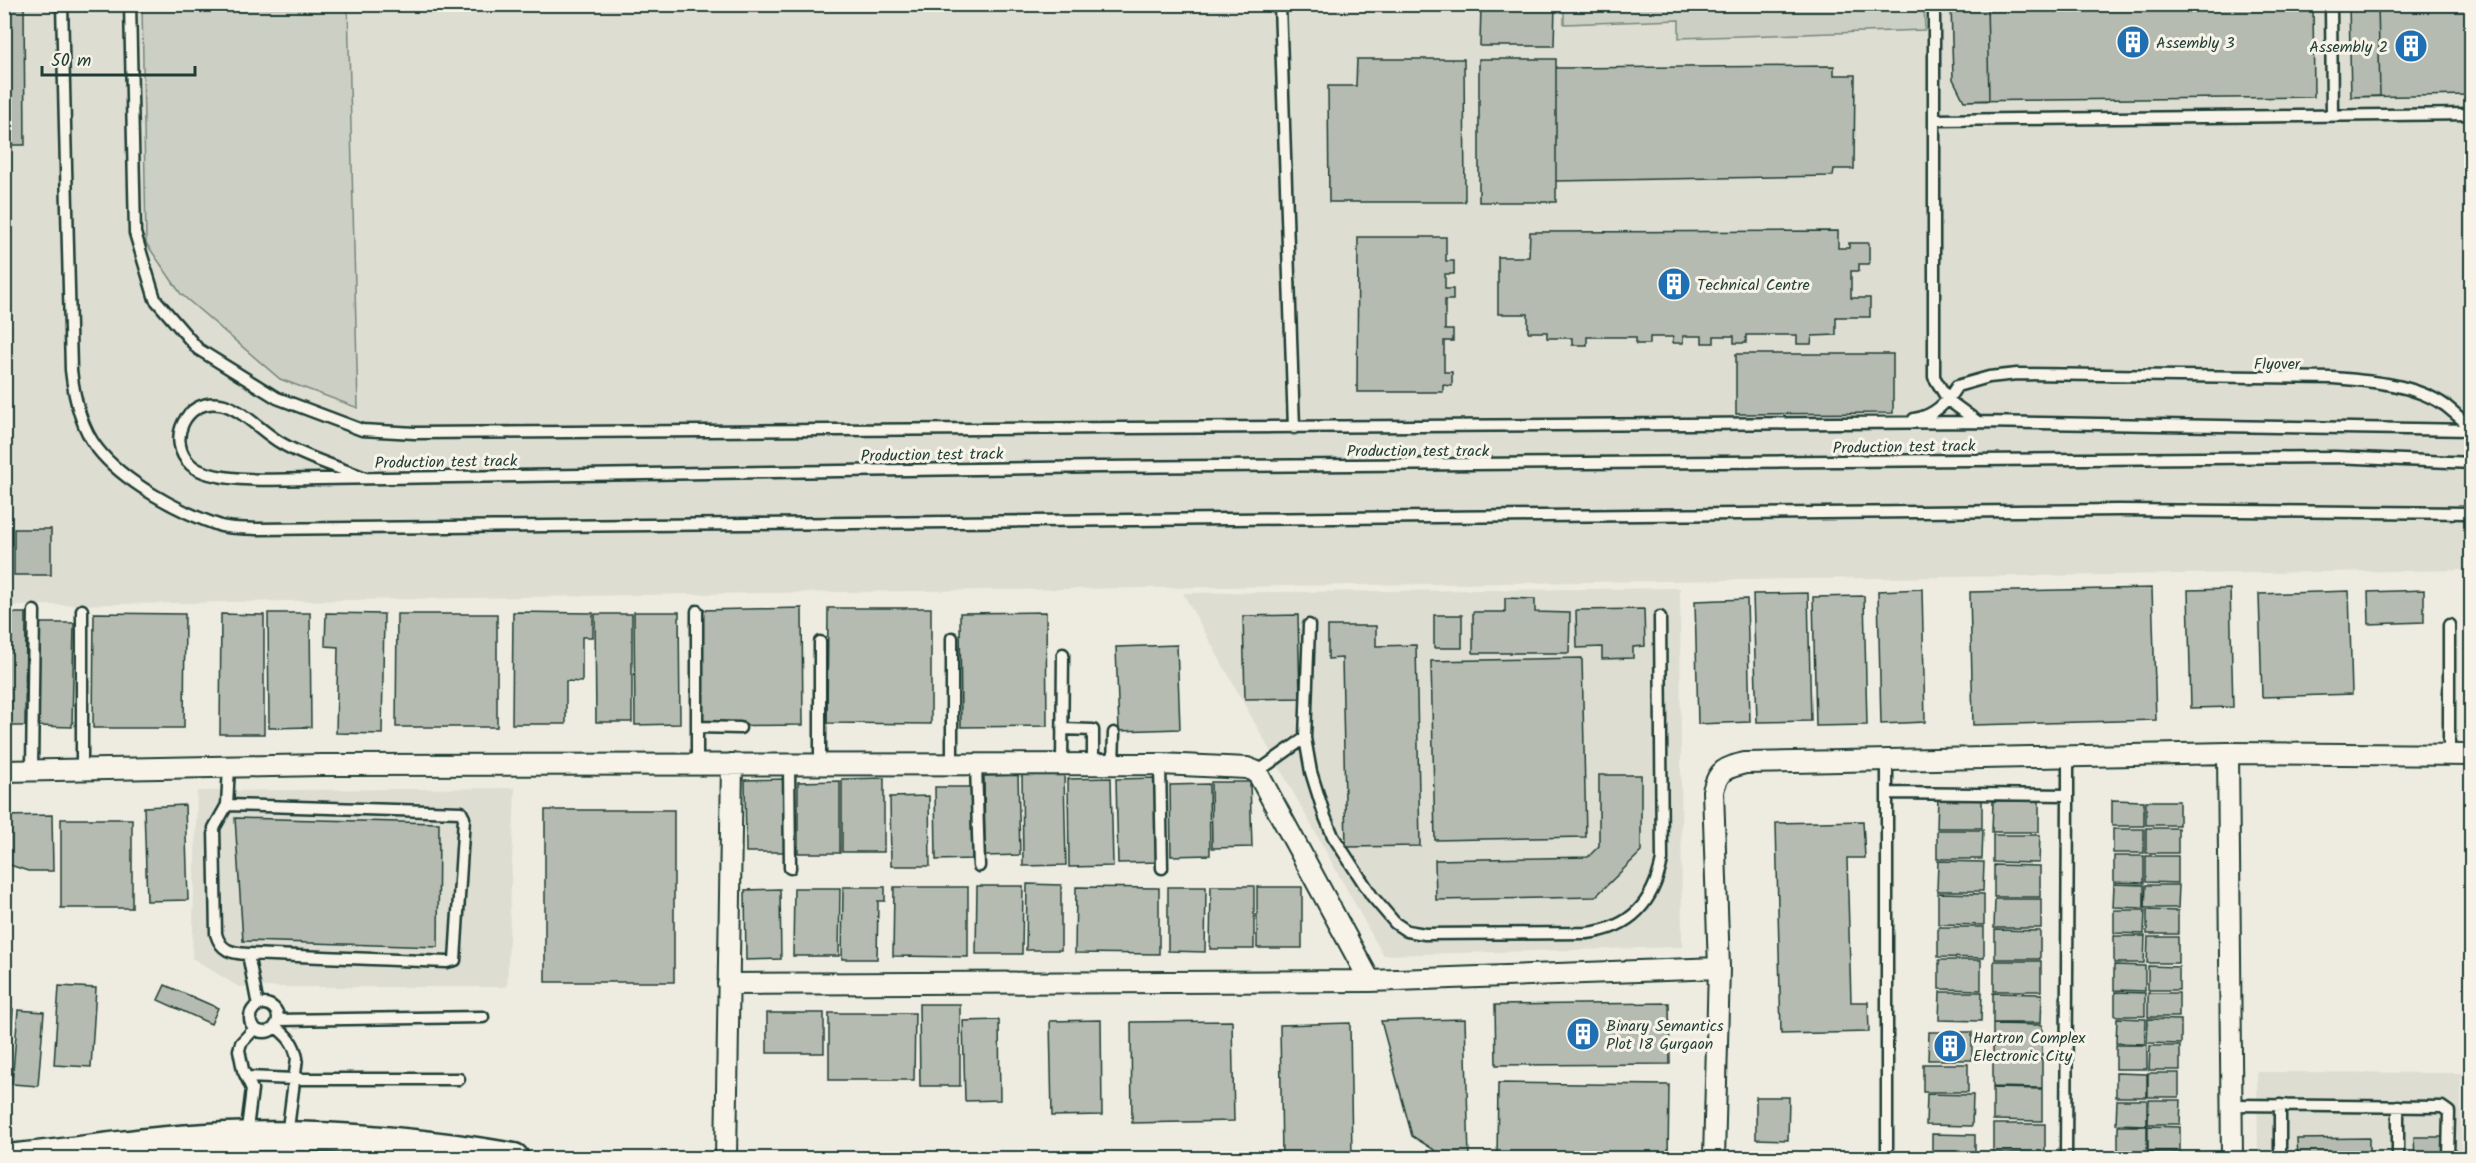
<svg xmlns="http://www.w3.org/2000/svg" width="2476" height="1163" font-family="Kalam,sans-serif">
<rect width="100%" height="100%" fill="#eeece1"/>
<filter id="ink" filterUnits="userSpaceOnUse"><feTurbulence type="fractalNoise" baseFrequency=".0167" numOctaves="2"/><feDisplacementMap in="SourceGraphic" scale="12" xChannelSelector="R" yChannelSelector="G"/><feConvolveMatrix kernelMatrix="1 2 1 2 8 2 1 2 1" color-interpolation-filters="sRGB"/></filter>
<g filter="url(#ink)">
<!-- built -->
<path fill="#ddddd2" d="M4,5H2471V570L698,594L5,606Z
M1680,588L1682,947L1383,955L1183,593Z
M515,788L507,987H239L192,958L197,791Z
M2257,1072L2461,1073V1158H2258Z"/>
<!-- green -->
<path fill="#cccfc4" stroke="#76867c" stroke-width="1.5" d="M142,5H348L358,408L280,379L181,294L146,243Z
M1564,5H1924L1925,30L1679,38V20L1564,24Z"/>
<!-- building -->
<path fill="#b5bbb0" stroke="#1f3d34" stroke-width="1.5" d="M4,4H24L25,145H4Z
M1481,4H1555L1554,46H1480Z
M1951,4H2313L2314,97L1964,101L1953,79Z
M1951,4H1987L1989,100L1964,101L1953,79Z
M2349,4H2472V95L2351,97Z
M2349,4H2378L2380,96L2351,97Z
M1357,59H1464L1465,202H1329L1328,86H1356Z
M1479,59H1556V202H1479Z
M1834,66V75H1855L1854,169H1834L1833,176L1556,181V68Z
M1838,231V248H1849V243H1869V264H1859V271H1851V298H1870V317H1836V335L1812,336L1811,344H1797V335H1746V343H1734V336H1714V343H1702V336H1683V343H1673V337H1650V344H1636V337H1587V345H1572V338H1547V332H1528V314H1498V257H1529L1530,232Z
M1358,237H1446V261H1454V274H1445V289H1453V300H1445V330H1453V341H1444V372H1452V386L1443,385V392H1357Z
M1736,354H1893V413L1736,414Z
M14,529H51V575H14Z
M2152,588L2156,720L1973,725L1970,592Z
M1922,589L1925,722L1881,724L1878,591Z
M2230,589L2233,707L2191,708L2188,590Z
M2424,590V622L2369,624L2368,592Z
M2349,591L2352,694L2262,697L2259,594Z
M1808,593L1811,721L1757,722L1753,594Z
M1864,596L1867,725L1816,726L1813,597Z
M1505,598L1535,599V612L1570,613L1569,653H1473V612H1505Z
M1747,599L1750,722L1698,724L1695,601Z
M802,608L803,725L703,726L701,610Z
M828,608H931V724L827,723Z
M1644,609L1645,646L1633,647V658L1602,659V647L1577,648L1576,610Z
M513,612L593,613V637H582V682L566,681V724H512Z
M634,612H679L680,724L635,725Z
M1046,612L1047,726L961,727L960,613Z
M4,613H26L25,726H4Z
M94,613L185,614L184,728H93Z
M268,613H310L311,727L269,728Z
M326,613L384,614L382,734L336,733L338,647L325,646Z
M221,614L264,615V734H220Z
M397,614H497V727H396Z
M595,614H632V722H596Z
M1298,615L1300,698L1245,699L1243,616Z
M1434,615H1462V648H1434Z
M40,623H74L72,727L37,726Z
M1328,626H1376V646L1416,645L1420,846L1346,847L1342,658L1328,659Z
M1177,645L1180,729L1119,731L1116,647Z
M1582,658L1586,837L1435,840L1431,661Z
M1018,775L1020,855L985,856L984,776Z
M1022,775H1064L1066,865L1023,866Z
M1599,775H1641V852L1595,897L1436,900L1435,860L1588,857L1599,846Z
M884,778V852H842V779Z
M1111,778L1113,866L1069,867L1068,779Z
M1158,778L1160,862L1118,863L1116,779Z
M784,779L785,852H746L745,780Z
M840,781V853H798V782Z
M1211,782H1250L1252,847L1212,848Z
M1209,784L1210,855L1171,856L1170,785Z
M935,787H971L972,859L936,860Z
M929,796L930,866H891L890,797Z
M1938,796H1982V828H1937Z
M2112,800L2144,801V826H2112Z
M1993,801H2039V832H1992Z
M2146,801H2179V825H2146Z
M185,805L188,900L147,901L144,807Z
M545,810H674V982H545Z
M52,815L53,871H28L4,863V816Z
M235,818L439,823L438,947L243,941Z
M61,819H132V908H61Z
M1863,821L1865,858H1847L1851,1002H1868L1869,1032L1781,1034L1776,823Z
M2146,828H2178V853H2146Z
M2113,829H2144V853H2113Z
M1937,830H1983L1982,859H1937Z
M1993,835H2040L2039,863L1993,862Z
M2114,856H2144V883L2114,882Z
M2146,856H2178V883L2146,882Z
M1938,861L1984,862L1983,891H1937Z
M1994,865L2040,866V897H1994Z
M1027,884L1061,885V950H1026Z
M2114,884L2144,885V908L2113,907Z
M2146,885H2179L2178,908H2145Z
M977,886H1023L1022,954H976Z
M1211,886H1254V949H1210Z
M843,887H885V901H878L877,959H842Z
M894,887H968V957L893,956Z
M1076,887L1159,888V954L1075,953Z
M1168,887H1206L1205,952L1168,951Z
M1257,887H1302V948H1257Z
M794,888H840L839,956H793Z
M780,889L781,959L746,960L745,890Z
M1938,893L1984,894V925L1938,924Z
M1995,899H2041V928H1994Z
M2114,910H2145L2144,934L2114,933Z
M2147,910L2178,911V934H2147Z
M1938,927H1984V958L1938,957Z
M1995,930L2040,931V959H1995Z
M2114,936H2145L2144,963H2114Z
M2148,937H2178V963H2147Z
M1939,960H1981V990L1939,989Z
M1994,961H2041V991H1994Z
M2114,965L2145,966V991L2114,990Z
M2148,966L2179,967V990H2148Z
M165,985L218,1008L211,1024L158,1000Z
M59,986L96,988L91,1067L54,1065Z
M1940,992H1982L1981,1021L1939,1020Z
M2115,992L2145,993V1016H2115Z
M1993,993L2042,994L2041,1023H1993Z
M2148,993H2179V1017H2148Z
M1669,1003L1670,1064L1496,1065L1495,1005Z
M919,1004H960V1086H920Z
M4,1009H13L8,1082H4Z
M18,1010L44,1012L38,1086L12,1084Z
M767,1013H824V1053H767Z
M829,1013H915L914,1080H829Z
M2117,1018L2146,1019L2145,1044L2116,1043Z
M1465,1019L1469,1158H1447L1412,1136L1381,1021Z
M2148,1019L2181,1020V1044L2147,1043Z
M999,1020L1000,1100L965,1101L963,1021Z
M1101,1020L1102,1115L1052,1116L1050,1021Z
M1232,1021L1234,1121L1132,1123L1131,1022Z
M1350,1023L1352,1158H1282L1280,1025Z
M1993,1024L2042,1025V1056H1993Z
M1929,1032H1972V1060H1928Z
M2116,1045H2147V1069H2116Z
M2150,1046H2180V1070H2149Z
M1993,1058L2042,1059V1088L1993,1087Z
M1923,1064H1968V1092H1923Z
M2116,1073L2147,1074V1097H2116Z
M2148,1073H2179V1097H2148Z
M1498,1083L1669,1085L1668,1158H1497Z
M1993,1088L2042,1089V1121L1993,1120Z
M1927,1094L1973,1095L1972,1126L1926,1125Z
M1756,1097H1789L1788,1140L1756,1139Z
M2117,1100H2147V1125L2116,1124Z
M2149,1100H2181L2180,1124H2148Z
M1993,1124H2045V1153H1993Z
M2118,1126H2147V1152H2118Z
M2148,1126L2180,1127V1151H2148Z
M1932,1134L1975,1135V1158H1932Z
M2414,1137H2442L2443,1158H2415Z
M2369,1138V1158H2298L2297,1139Z
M2149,1153H2181V1158H2149Z
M2118,1154H2148V1158H2118Z"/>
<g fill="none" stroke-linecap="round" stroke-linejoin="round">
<defs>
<path id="lane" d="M62,4L71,370C74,397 80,426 97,448C123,482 181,513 221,526C233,529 246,528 258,529L2119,510L2472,513
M130,4L135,233L155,299L198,349L277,398L362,430L415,433L1978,422L2472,430
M1280,4L1294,428
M1934,4V377L1948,400L1978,422
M2331,4L2332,116
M1935,120L2472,114
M1914,419C1935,416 1947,402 1957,386L1989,377L2017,374L2333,378C2370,381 2414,384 2446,406C2455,413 2463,421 2472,428
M365,478C338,467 306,458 281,443C263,433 240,407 220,404C186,398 165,441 191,465C213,485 289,479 320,479L1100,467L2335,457L2472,463
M1309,625L1305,738L1311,772L1325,817L1333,836L1372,896L1395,923L1407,931L1425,934L1587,933C1631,928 1653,903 1662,860L1660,617
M2449,625V755
M820,642V765
M697,727L740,728
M1062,729L1093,730V765
M1887,760V1158
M952,764V638
M976,764L979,866
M1062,764L1063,654
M1160,764L1162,868
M697,765V611
M789,765L790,868
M1113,765L1114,733
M82,768V610
M32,770L34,611
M1257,772L1305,738
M1888,793L2068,795L2066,1158
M2068,795V758
M227,805L461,812L464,818L455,960L447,962L248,954C231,953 221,951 216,934L214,828L227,805L229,767
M248,954L258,1006
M250 1018a14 14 0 1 1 28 0a14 14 0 1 1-28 0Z
M278,1020L483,1017
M275,1026C287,1036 294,1042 297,1058L287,1136
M247,1077L294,1079H459
M2231,1105L2442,1107L2449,1112L2448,1158
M246,1137L252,1089L243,1070L239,1050L241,1043L255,1028
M2280,1158V1105
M2398,1158V1106"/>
<path id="street" d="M2228,753L2232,1158
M4,771L322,765L1160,764L1247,768L1257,772L1370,981
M728,984L1370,981L1719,968
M726,1158L732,764
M1714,1158L1719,968L1713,791C1718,770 1725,768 1745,763L2228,753L2472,755"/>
<path id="secondary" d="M17,1158C71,1153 125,1144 179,1140C291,1131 403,1139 514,1158"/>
</defs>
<!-- lane casing -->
<use href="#lane" stroke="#1f3d34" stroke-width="15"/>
<!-- street casing -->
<use href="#street" stroke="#1f3d34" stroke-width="24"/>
<!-- secondary casing -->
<use href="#secondary" stroke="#1f3d34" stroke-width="33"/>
<!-- lane -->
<use href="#lane" stroke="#f7f3e8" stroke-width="10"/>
<!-- street -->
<use href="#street" stroke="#f7f3e8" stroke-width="20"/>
<!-- secondary -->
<use href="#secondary" stroke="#f7f3e8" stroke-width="28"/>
</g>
</g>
<!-- icons -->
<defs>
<symbol id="building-disc" viewBox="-11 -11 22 22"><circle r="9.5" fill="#1f6fb2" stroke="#f7f3e8"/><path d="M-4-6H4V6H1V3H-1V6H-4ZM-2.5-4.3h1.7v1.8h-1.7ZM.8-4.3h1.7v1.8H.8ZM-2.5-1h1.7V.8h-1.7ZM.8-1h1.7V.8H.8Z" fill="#fff"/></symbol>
</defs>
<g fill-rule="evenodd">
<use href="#building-disc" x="2114" y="23" width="38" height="38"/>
<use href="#building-disc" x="2392" y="27" width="38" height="38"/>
<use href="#building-disc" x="1655" y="265" width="38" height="38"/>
<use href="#building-disc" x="1564" y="1015" width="38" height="38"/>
<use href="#building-disc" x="1931" y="1027" width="38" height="38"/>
</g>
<g text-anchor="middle" stroke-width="6" stroke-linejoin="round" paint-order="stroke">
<!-- poi labels -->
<g font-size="16" fill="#1f3d34" stroke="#f7f3e8" text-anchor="start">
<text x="2156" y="48">Assembly 3</text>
<text x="2388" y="52" text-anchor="end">Assembly 2</text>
<text x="1697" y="290">Technical Centre</text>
<text x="1606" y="1031">Binary Semantics<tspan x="1606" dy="18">Plot 18 Gurgaon</tspan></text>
<text x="1973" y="1043">Hartron Complex<tspan x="1973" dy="18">Electronic City</tspan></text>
</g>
<!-- street labels -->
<g font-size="16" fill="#1f3d34" stroke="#f7f3e8">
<text x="2277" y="369">Flyover</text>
<text transform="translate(1904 446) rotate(-1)" y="6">Production test track</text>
<text x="1418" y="456">Production test track</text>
<text transform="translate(932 454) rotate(-1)" y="6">Production test track</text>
<text transform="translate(446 461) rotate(-1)" y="6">Production test track</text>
</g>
</g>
<!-- margin -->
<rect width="2476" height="1163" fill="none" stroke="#f7f3e8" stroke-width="24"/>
<rect x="12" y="12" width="2452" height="1139" fill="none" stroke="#1f3d34" stroke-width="2" filter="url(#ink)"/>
<!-- scale -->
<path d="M42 66v9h153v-9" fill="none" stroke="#1f3d34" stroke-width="3"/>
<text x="51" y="66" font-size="18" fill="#1f3d34" stroke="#f7f3e8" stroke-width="4.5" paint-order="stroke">50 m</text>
</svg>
